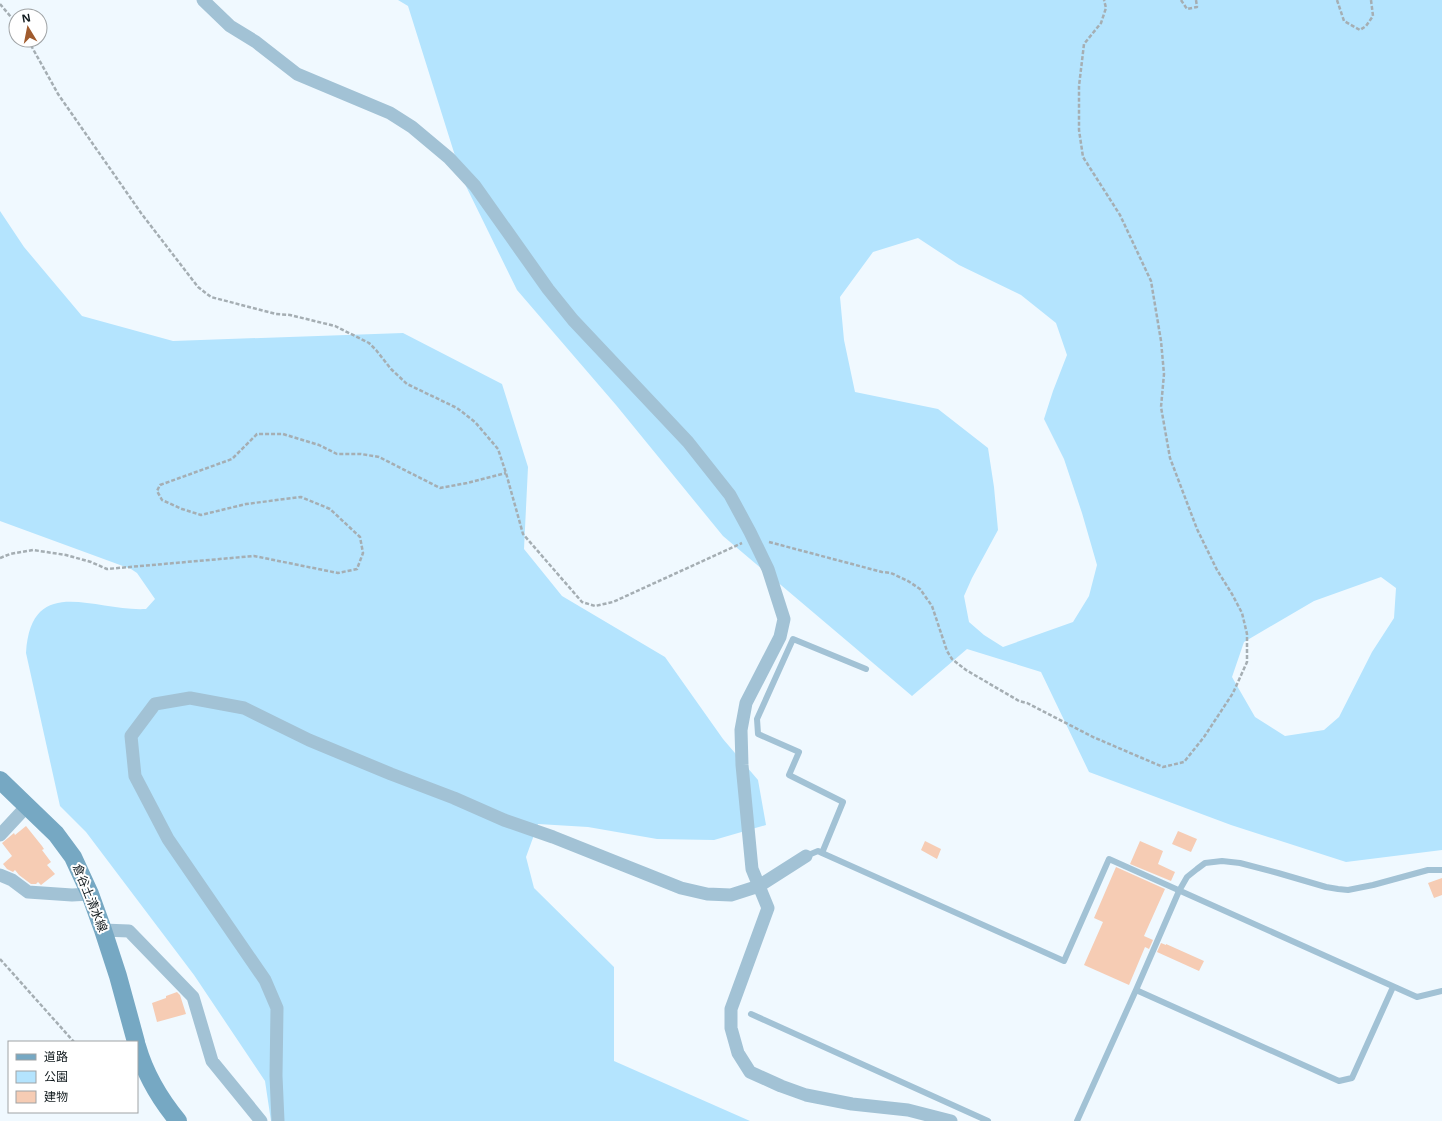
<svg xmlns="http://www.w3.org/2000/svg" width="1442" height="1121" font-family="'Open Sans','Noto Sans JP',sans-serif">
<rect width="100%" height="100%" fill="#f0f9ff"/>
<!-- green -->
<path fill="#b4e4fe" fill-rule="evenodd" d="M398,0H1442V850L1346,862L1231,825L1089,772L1041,672L967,649L912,696L723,536L616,405L517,290L462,178L408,6ZM918,238L959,265L1021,295L1056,323L1067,355L1053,391L1044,419L1064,459L1082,513L1097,565L1089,596L1073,622L1003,647L984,635L969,622L964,596L972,578L998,530L994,487L988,448L938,409L855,392L844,340L840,297L873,252ZM1381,577L1396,588L1394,618L1372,652L1339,717L1324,730L1285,736L1255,717L1232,677L1244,642L1314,601Z
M0,211L24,247L82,316L173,341L403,333L502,384L528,467L524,549L562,596L665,657L723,739L758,780L766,825L714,840L657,839L588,827L538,824L526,857L534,888L614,967V1061L750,1121H271L265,1081L194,975L86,832L60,806L26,653C31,572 95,612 146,609L155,599L137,573L131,569L0,521Z"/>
<!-- building -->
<path fill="#f6ccb4" d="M26,826L42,846L44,849L42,850L51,862L47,865L55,874L41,885L38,882L36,884H31L19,875L15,870L13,872L7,869L3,864L12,856L2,843L14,833L15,835Z
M1178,831L1197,839L1191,852L1172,844Z
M925,841L941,849L937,859L921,850Z
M1140,841L1163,851L1158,864L1175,872L1171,881L1130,864Z
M1116,867L1165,889L1144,936L1153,940L1149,949L1145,947L1129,985L1084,965L1103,922L1094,918Z
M1442,878V895L1434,898L1428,883Z
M1161,943L1166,945V944L1204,961L1199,971L1157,952Z
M177,992L180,995L186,1014L157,1022L152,1003L166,998V996Z"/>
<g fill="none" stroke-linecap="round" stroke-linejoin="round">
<!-- path -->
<path stroke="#a5aeb3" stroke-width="2.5" stroke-dasharray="4 2" stroke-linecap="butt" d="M1181,0L1187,9L1197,7L1196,0
M1337,0L1344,21L1360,30L1366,26L1373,16L1371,0
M0,4L16,23
M28,40L58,94L141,213L198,287L211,297L276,314L290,315L335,326L369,343L376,350L391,369L407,384L457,408L475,422L498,449L506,473L523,534L582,602L595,606L613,602L742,543
M769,542L882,572L891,573L908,581L920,589L932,606L947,651L952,659L966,670L1019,701L1027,703L1093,737L1163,767L1184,762L1204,737L1233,693L1247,662V634L1242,613L1232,594L1217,570L1197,529L1170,458L1161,407L1164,374L1161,341L1151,281L1120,215L1083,157L1079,130V86L1084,44L1101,23L1106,8L1104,0
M0,558L10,554L33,550L66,555L91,562L107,569L254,556L338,573L357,569L363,553L360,537L330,509L301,497L246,504L201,515L182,509L162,500L157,491L160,485L232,459L257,434H283L319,445L337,454H361L379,457L440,488L467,483L506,473
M0,959L74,1042"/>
<!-- service -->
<path stroke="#a2c2d5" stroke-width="6" d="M822,853L843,802L789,775L799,752L758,734L757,719L793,639L866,669
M806,856L818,851L822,853L1064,961L1109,859L1417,997L1442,991
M1136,990L1339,1081L1352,1078L1393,987
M751,1014L988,1121
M1077,1121L1136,990L1179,891L1187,877L1197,869L1205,863L1222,861L1240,863L1278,873L1326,887L1338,889L1348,890L1373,885L1428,870H1442"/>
<!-- minor -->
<path stroke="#a2c2d5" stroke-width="13" d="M203,0L230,26L256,42L297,74L390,113L412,127L449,158L475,186L548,289L573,320L688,442L730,495L750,532L768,569L784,619L780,637L746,703L741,730L742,765L752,869L768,908L731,1009V1028L738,1053L750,1072L781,1086L806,1095L852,1104L908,1110L951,1121
M0,835L27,806
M0,875L12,880L28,892L72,895L90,894
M103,930L129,931L193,997L212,1061L261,1121
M278,1121L276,1076L277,1008L265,980L168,839L135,776L131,736L155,704L190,698L244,708L309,740L391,774L454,798L504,820L553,837L681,888L707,894L731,895L759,886L806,856"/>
<!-- secondary -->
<path stroke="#76a8c3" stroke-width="18" d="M0,780L56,834L73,857L90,894L103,930L118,976L136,1042
M137,1046C145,1074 159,1098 178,1121"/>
</g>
<g text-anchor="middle" stroke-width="4" stroke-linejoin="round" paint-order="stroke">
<!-- street labels -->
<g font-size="12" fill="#10191d" stroke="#fff">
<text transform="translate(90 898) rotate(68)" y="4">倉谷土清水線</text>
</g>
</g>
<!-- legend -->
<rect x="8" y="1041" width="130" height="72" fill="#ffffff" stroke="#9fa3a5"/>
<rect x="16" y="1054" width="20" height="6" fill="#76a8c3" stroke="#9fa3a5"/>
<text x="44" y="1061" font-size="12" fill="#10191d">道路</text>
<rect x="16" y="1071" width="20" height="12" fill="#b4e4fe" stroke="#9fa3a5"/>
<text x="44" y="1081" font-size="12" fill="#10191d">公園</text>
<rect x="16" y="1091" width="20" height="12" fill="#f6ccb4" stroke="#9fa3a5"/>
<text x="44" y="1101" font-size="12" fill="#10191d">建物</text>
<!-- north arrow -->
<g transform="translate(28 28) rotate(350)"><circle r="19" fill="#ffffff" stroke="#9fa3a5"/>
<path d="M0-3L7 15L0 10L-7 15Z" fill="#a05b2e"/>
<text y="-6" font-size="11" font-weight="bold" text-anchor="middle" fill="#10191d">N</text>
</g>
</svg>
